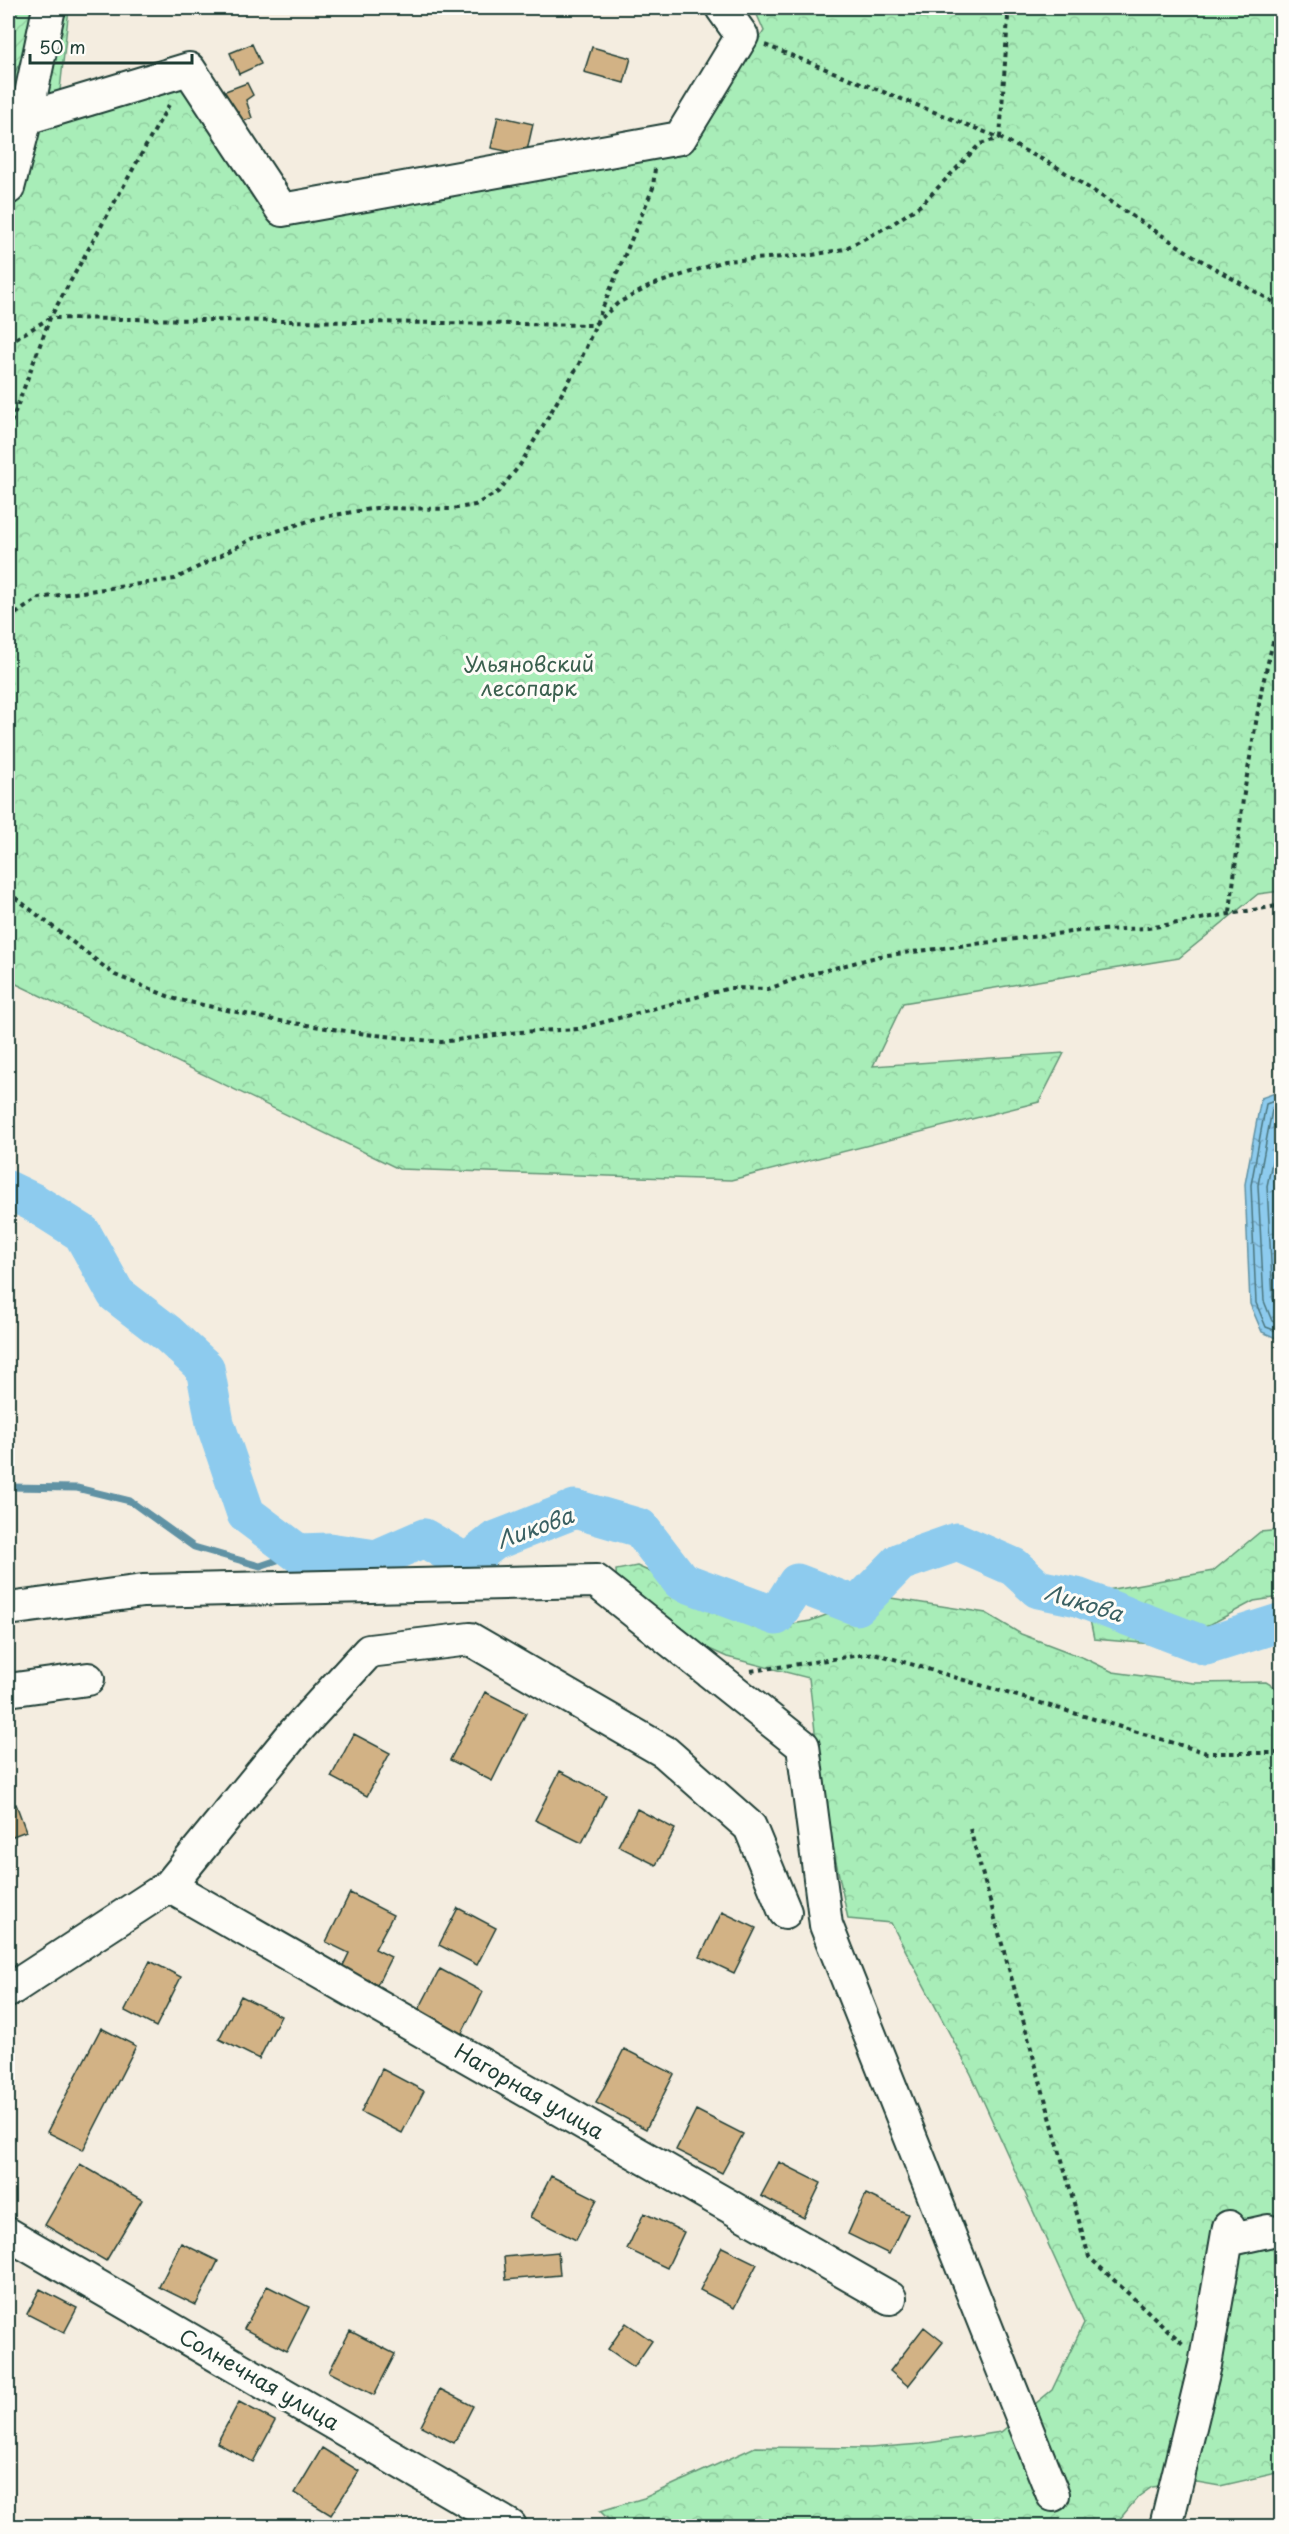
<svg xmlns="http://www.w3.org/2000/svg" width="1289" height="2534" font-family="'Playpen Sans',sans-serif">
<defs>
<pattern id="forest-crowns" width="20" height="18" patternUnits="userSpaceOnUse" patternTransform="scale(1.5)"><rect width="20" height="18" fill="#a8edb8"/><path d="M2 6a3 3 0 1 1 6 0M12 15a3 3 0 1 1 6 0" fill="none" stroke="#90cc9f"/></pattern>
<pattern id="garden-furrows" width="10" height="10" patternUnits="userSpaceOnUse" patternTransform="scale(1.5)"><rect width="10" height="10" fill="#a8edb8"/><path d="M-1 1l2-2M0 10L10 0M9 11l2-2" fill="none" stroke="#90cc9f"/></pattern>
<pattern id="water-ripples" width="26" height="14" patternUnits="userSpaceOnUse" patternTransform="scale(1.5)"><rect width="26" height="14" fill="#8dcbee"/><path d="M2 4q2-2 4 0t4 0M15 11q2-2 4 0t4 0" fill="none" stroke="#73a6c2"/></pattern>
</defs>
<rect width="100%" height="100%" fill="#f4ede0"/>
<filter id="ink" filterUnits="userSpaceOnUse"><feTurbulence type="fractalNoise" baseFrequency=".0167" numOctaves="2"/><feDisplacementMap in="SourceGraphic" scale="12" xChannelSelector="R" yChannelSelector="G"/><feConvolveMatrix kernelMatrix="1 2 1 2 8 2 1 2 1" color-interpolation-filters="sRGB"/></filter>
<g filter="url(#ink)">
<!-- forest -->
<path fill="url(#forest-crowns)" stroke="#649576" stroke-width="1.5" d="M30,8H69L60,90L189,89L272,220L691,146L764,31L754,8H1281V891L1258,894L1179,958L903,1003L873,1066L1064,1053L1039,1102L731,1180L399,1169L8,980V60Z
M1281,1530V1597L1254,1601L1211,1624L1153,1644L1094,1639L1090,1620L1091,1593L1213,1571L1260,1532Z
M637,1566L697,1593L740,1621L775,1627L810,1621L878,1596L986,1613L1021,1634L1084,1658L1113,1672L1194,1683L1266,1682L1281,1691V2472L1220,2486L1197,2482L1152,2487L1138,2497L1114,2526H615L600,2511L644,2498L755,2447L870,2448L921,2444L1001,2432L1052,2390L1084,2323L971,2074L891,1923L848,1919L822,1794L809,1678L727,1657L687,1639L617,1587L616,1570Z"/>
<!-- garden -->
<path fill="url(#garden-furrows)" stroke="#649576" stroke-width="1.5" d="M8,8H39L36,32L8,85Z"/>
<!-- water -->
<path fill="url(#water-ripples)" stroke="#6192a4" stroke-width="1.5" d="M1281,1091H1282L1281,1340L1262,1332L1250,1304L1245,1184L1261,1098Z"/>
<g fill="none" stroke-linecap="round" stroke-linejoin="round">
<!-- shore -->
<path stroke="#4b767e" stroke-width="1.5" d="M1282,1098L1266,1104L1251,1185L1256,1303L1266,1327L1282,1333
M1282,1106L1272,1110L1258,1185L1264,1301L1272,1321L1282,1325
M1282,1115L1267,1186L1273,1299L1282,1316"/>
<!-- stream -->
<path stroke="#6192a4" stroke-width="7" d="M8,1487L77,1488L130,1501L194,1547L260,1566L298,1553"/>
<!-- river -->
<path stroke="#8dcbee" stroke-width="39" d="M8,1190L33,1202L82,1233L116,1294L168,1334L205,1368L215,1423L246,1514L298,1553L329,1552L376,1559L424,1538L466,1563L494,1541L575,1509L640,1528L681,1581L776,1616L797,1583L857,1606L900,1562L957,1542L1014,1567L1038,1589L1077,1597L1206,1646L1282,1622"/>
</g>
<!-- building -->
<path fill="#d2b285" stroke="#1f3d34" stroke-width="1.5" d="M252,44L261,64L239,74L230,53Z
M592,47L631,58L624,83L584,72Z
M247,83L253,95L246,100L252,118L213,132L220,93Z
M498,116L533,124L526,155L491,148Z
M485,1692L526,1713L492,1781L450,1760Z
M354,1734L390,1753L367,1796L331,1777Z
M560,1771L606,1795L582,1843L535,1820Z
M16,1804L26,1831L8,1838V1807Z
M637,1809L675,1829L656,1865L618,1846Z
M350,1893L393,1915L375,1949L391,1957L373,1993L338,1976L349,1953L326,1942Z
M458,1908L496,1928L477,1965L439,1945Z
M722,1912L756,1928L734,1973L700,1957Z
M150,1961L181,1977L156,2027L125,2011Z
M440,1969L483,1992L461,2035L417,2013Z
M241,1996L281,2016L259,2059L219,2039Z
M101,2028L136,2046L83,2150L47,2132Z
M624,2049L674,2074L646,2129L596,2103Z
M382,2069L424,2091L402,2133L361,2112Z
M696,2110L743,2134L722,2173L676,2150Z
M779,2162L821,2183L804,2218L761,2196Z
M80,2164L142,2200L106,2261L45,2225Z
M551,2176L597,2199L576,2240L530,2217Z
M866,2194L908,2214L889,2254L848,2234Z
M644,2213L684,2232L667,2268L627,2249Z
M181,2243L218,2261L196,2305L159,2287Z
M722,2247L757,2264L734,2308L700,2290Z
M558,2252L560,2275L506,2280L504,2257Z
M267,2286L309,2307L287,2351L244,2329Z
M40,2289L77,2308L64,2333L27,2314Z
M626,2323L652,2341L634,2367L608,2349Z
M924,2327L943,2342L908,2386L890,2371Z
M350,2331L395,2354L374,2395L329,2372Z
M440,2389L473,2406L454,2443L421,2426Z
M239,2402L275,2421L253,2462L217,2443Z
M322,2448L359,2471L331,2515L295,2493Z"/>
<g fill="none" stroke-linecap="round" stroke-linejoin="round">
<defs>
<path id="minor" d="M26,118L189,69L282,210L680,138L742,36L722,8
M8,188L26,118L49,8
M8,1609L143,1591L596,1581L803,1746L826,1925L1053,2495
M8,1690L88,1679
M169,1886L890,2298
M8,1991L169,1886L294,1733L369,1651L470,1639L665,1752L750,1827L785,1912
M8,2234L510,2526
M1228,2240L1268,2231
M1166,2526L1205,2365L1229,2227"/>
</defs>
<!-- minor casing -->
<use href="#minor" stroke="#1f3d34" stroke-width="36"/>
<!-- path -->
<path stroke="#1f3d34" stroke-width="4" stroke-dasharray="4.5 4.5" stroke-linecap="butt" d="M765,45L1000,138L1055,166L1197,258L1282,307
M1000,138L1008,17L1014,8
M8,343L50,318L594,325L618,303L652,285L724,261L812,255L844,249L891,225L922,204L980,144L1000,138
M8,431L50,318L171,101
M8,619L39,598L175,579L252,539L318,518L376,508L452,509L475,505L498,492L520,465L579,364L653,188L655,168
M8,892L115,975L175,999L274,1020L366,1034L441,1042L519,1032L578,1029L730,988L768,989L804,976L880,956L1079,931L1148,928L1282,905
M1230,912L1243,799L1262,687L1282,605
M751,1671L874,1653L1207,1753H1282
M970,1829L1089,2257L1183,2344"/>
<!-- minor -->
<use href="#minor" stroke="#fdfcf7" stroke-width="32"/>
</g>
</g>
<g text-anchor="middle" stroke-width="6" stroke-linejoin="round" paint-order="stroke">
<!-- park labels -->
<g font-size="21" fill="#3a604e" stroke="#fdfcf7">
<text x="529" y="672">Ульяновский<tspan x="529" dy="24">лесопарк</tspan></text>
</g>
<!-- street labels -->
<g font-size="21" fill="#1f3d34" stroke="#fdfcf7">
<text transform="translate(529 2092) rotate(30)" y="7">Нагорная улица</text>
<text transform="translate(259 2380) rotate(30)" y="7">Солнечная улица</text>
</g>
<!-- water labels -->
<g font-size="22" font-style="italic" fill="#3a6062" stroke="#fdfcf7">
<text transform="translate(535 1528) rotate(-20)" y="8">Ликова</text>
<text transform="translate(1084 1603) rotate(17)" y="8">Ликова</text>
</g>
</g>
<!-- margin -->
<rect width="1289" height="2534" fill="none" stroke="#fdfcf7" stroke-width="30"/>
<rect x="15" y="15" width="1259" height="2504" fill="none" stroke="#1f3d34" stroke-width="2" filter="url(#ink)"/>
<!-- scale -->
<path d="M30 54v9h162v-9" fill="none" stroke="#1f3d34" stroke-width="3"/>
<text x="39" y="54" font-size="18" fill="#1f3d34" stroke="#fdfcf7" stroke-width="4.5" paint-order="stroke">50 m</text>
</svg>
